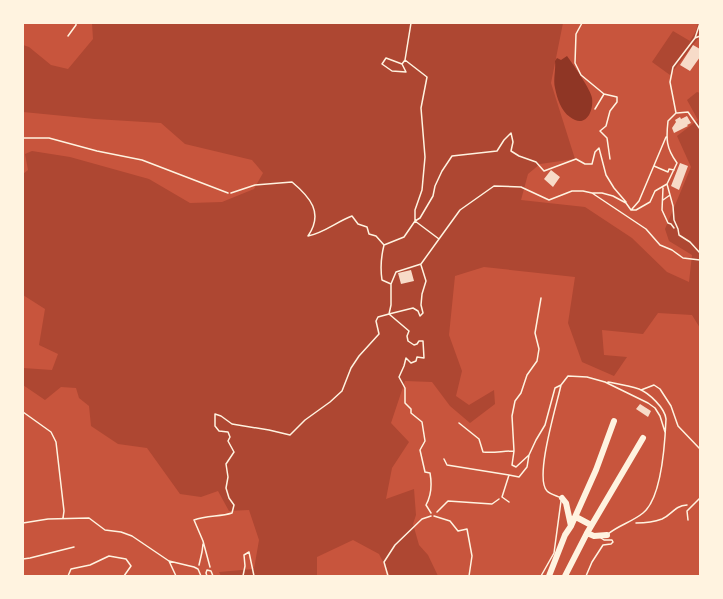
<svg xmlns="http://www.w3.org/2000/svg" width="723" height="599" font-family="Mulish,sans-serif">
<rect width="100%" height="100%" fill="#c8553d"/>
<!-- green -->
<path fill="#ae4732" d="M92,23H563L551,83L575,159L540,164L528,174L521,200L585,207L632,238L667,272L689,282L692,255L669,241L665,229L691,167L677,136L698,120L687,100L697,92L700,93V328L692,315L658,313L643,334L602,330L604,355L627,357L614,376L582,362L568,323L575,277L484,267L455,276L449,335L462,371L456,396L469,405L494,390L495,404L470,423L450,406L432,382L405,381L391,423L409,442L392,468L386,499L414,489L416,515L413,524L419,545L428,555L438,576H390L379,554L353,540L317,557V576H221L219,572L254,569L259,540L249,510L229,511L218,491L201,497L180,494L147,448L118,444L91,426L89,406L79,398L76,388L61,387L45,400L23,385V368L52,370L58,354L39,345L45,309L23,295V174L28,170L25,154L32,151L70,157L149,179L190,203L222,202L254,189L263,173L252,160L185,144L161,123L95,119L23,112V45L29,47L51,65L68,69L93,39Z
M698,23H700V36L670,75L652,62L673,31L690,41L696,31Z"/>
<!-- water -->
<path fill="#8f3625" d="M567,56C573,64 591,90 592,98C594,112 585,129 570,117C561,111 557,98 555,88C553,79 556,70 555,61L557,58L561,60Z"/>
<!-- building -->
<path fill="#f7dbc8" d="M693,45L700,49V57L690,71L680,65Z
M687,116L691,123L687,125L688,126L674,133L672,128L676,122L675,120L680,117L681,119Z
M680,163L688,166L679,190L671,186Z
M551,170L560,177L553,187L544,179Z
M411,270L414,281L401,284L398,273Z
M640,404L651,411L648,417L636,409Z"/>
<g fill="none" stroke-linecap="round" stroke-linejoin="round">
<!-- path -->
<path stroke="#fff3e0" stroke-width="1.5" d="M411,23L405,60L427,77L421,108L425,157L422,190L415,210V221L439,239L460,210L494,186L521,187L549,200L572,191H583L592,193H602L613,196L626,203L631,210H636L650,202L655,191L667,184L677,163C666,148 666,139 668,121L676,113L670,82L673,67L695,38L700,23
M582,23L576,34L575,63L581,75L604,94L617,97V102L610,111L606,126L600,131L607,138L610,159
M68,36L76,25V23
M695,38L700,36
M402,64L386,58L382,64L392,71L406,72L402,64L405,60
M595,109L604,94
M677,113L688,112L700,129
M654,166L668,172L669,169L674,170
M667,184L673,206L674,220L678,229L679,235L690,242L700,253
M663,188L662,210L668,223L671,224L674,228
M231,193L255,185L292,182C310,197 324,213 308,236C324,233 336,222 352,216L358,224L367,227L369,234L376,236L384,245
M592,193L646,229L660,245L672,250L683,258L700,260
M663,200L670,195
M632,209L639,201L666,137
M391,284L382,280C380,267 381,257 384,245L404,237L415,221L420,218L433,196L435,186L442,171L452,156L497,151L504,140L511,133L513,142L511,151L519,156L536,162L544,171L576,159L585,164H592L595,152L599,148L606,175L614,188L626,202
M389,314L409,331L407,336L408,341L414,345L417,344L419,341H423L424,358L417,357L416,361L411,363L406,358L404,366L399,377L405,388V403L411,409V413L422,422L425,441L420,450L425,472L430,473C432,484 431,496 426,505L431,513
M389,314L413,308L418,311L420,316L423,313L421,305L422,294L426,281L421,265
M437,512L448,501L492,504L499,499
M636,523C645,523 654,522 662,519C673,514 674,506 687,505
M199,565L202,552L203,544
M210,567L203,541L194,520C207,515 220,517 232,513L234,505L229,498L226,488L228,477L226,464L234,452L228,441L230,437L228,432L219,431L215,426V414L221,416L232,424L269,430L290,435L305,420L330,402L342,391L351,368L359,356L379,334L376,321L378,317L389,314L391,305V284L396,272L421,264L439,239
M68,576L71,569L90,565L109,556L126,559L131,566L124,576H125
M388,576L384,562L395,545L422,519L431,516"/>
<!-- service -->
<path stroke="#fff3e0" stroke-width="1.5" d="M23,138H49L97,151L142,160L228,193
M608,382C618,384 629,386 639,389C649,393 665,408 666,419C665,443 662,498 643,513C632,522 619,525 608,534
M641,390L654,385L660,389L671,406L678,426L700,449
M23,412L51,432L56,442L64,511L63,518
M459,423L479,439L483,452C495,453 502,451 514,451
M529,455L516,467L512,465L514,451L512,416L515,401L521,393L527,375L537,361L539,349L535,333L541,298
M444,459L447,465L509,475
M561,498C557,496 550,494 547,491C534,478 557,404 561,385L568,376L587,377L605,382L648,403L655,408L660,416L665,432
M509,502L502,497L509,475L519,477L527,467L529,455L536,440L545,425L555,388L561,385
M434,516L450,521L458,531L467,529L472,556L469,576
M688,520L687,511L700,498
M23,523L48,519L89,518L105,530L121,532L132,536L169,561L194,567L198,569L201,576
M249,552L254,576
M23,559L30,558L74,547
M169,561L176,576
M207,576L206,573L207,570L211,571L213,576
M243,576L245,566L244,555L249,552
M541,576L554,553L561,501
M586,576L592,562L603,545L611,544L613,542L612,540H604L601,538"/>
<!-- motorway -->
<path stroke="#fff3e0" stroke-width="6" d="M562,498L566,503L571,526
M576,517L591,525
M587,533L594,536L607,535
M549,576L565,535L571,526L596,470L614,421
M565,576L587,533L643,438"/>
</g>
<!-- border -->
<rect width="723" height="599" fill="none" stroke="#fff3e0" stroke-width="48"/>
</svg>
